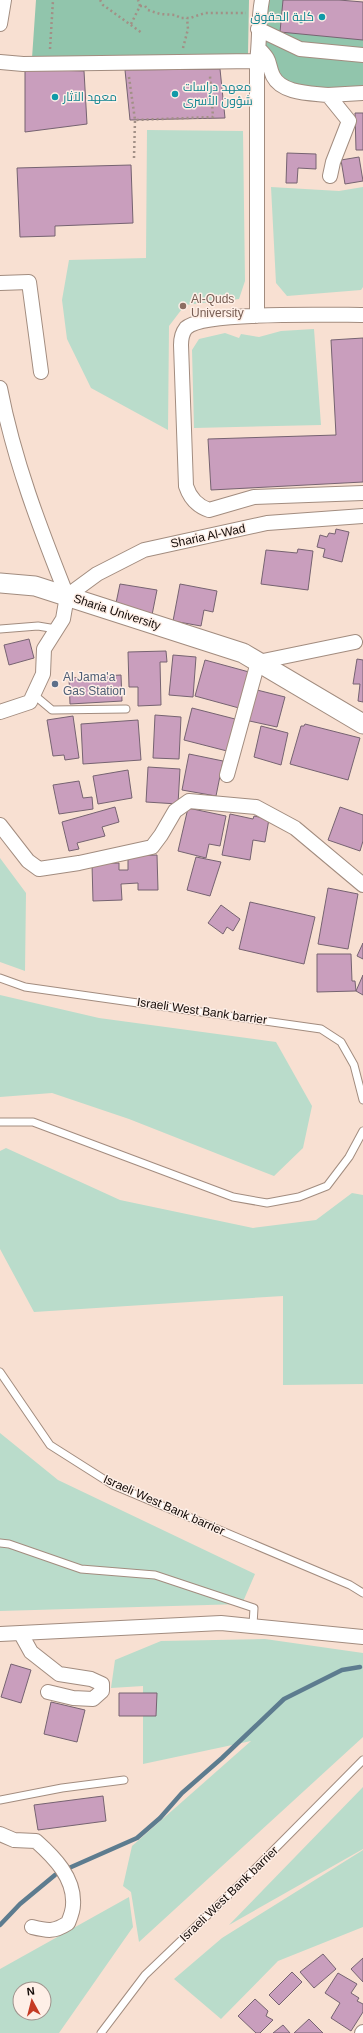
<svg xmlns="http://www.w3.org/2000/svg" width="363" height="2033" font-family="Helvetica,Cairo,sans-serif">
<rect width="100%" height="100%" fill="#f8e0d2"/>
<!-- green -->
<path fill="#badccb" fill-rule="evenodd" d="M147,130L243,131L245,281L239,299L185,305L169,326L168,430L91,388L67,339L62,300L69,260L146,258Z
M271,187L339,191L363,187V287L361,290L287,296L276,283Z
M314,329L321,425L194,428L192,350L199,339L225,333L239,338L241,334L259,337L281,331Z
M0,858L26,893L25,971L0,962Z
M0,995L99,1018L276,1042L312,1106L303,1148L274,1176L129,1119L52,1093L0,1097Z
M6,1148L120,1200L253,1228L316,1220L352,1193L363,1195V1384L283,1385V1296L34,1312L0,1249V1151Z
M0,1433L58,1480L255,1574L242,1604L0,1611Z
M265,1639L363,1653V1737L139,1942L131,1892L123,1886L132,1846L251,1741L143,1764V1686L111,1688L115,1660L161,1641Z
M363,1787V1849L229,1925Z
M363,1850V1927L278,1961L221,2019L174,1979L222,1938Z
M129,1897L133,1927L59,2033H0V1969ZM20,1989H44V2013H20Z"/>
<!-- forest -->
<path fill="#91c5ac" d="M36,0H249L248,54L32,58Z
M265,0H285L363,30V52L301,46L262,28Z
M261,33L363,59V90L339,98L288,85L262,48Z"/>
<g fill="none" stroke-linecap="round" stroke-linejoin="round">
<!-- stream -->
<path stroke="#5d7c8f" stroke-width="4.5" d="M69,1868L137,1838L160,1818L182,1793L222,1758L284,1699L342,1670L360,1667
M0,1925L20,1904L55,1875"/>
</g>
<!-- building -->
<path fill="#c99ebd" stroke="#766371" d="M283,0H339L363,2V40L280,32Z
M25,69L84,71L87,124L25,132Z
M220,69L225,118L130,120L125,70Z
M355,113H363V150H356Z
M287,153L316,154V169L298,168L297,183H286Z
M359,157L363,181L345,184L341,160Z
M131,165L133,223L55,226V236L20,237L17,168Z
M363,338V482L211,490L208,439L336,435L331,340Z
M336,529L349,532L342,562L323,557L325,549L317,547L320,535L327,537L329,533L335,534Z
M298,549L313,551L308,590L261,584L266,550L297,553Z
M120,584L157,590L152,615L115,608Z
M180,584L217,591L213,612L204,610L201,626L173,621Z
M29,639L34,658L9,665L4,645Z
M166,651L167,662H160L161,705L138,706V687H129L128,652Z
M173,655L196,657L193,697L169,695Z
M357,659L363,660V702L358,701L360,684H353Z
M205,660L249,672L239,708L195,696Z
M121,675L122,701L70,704L69,678Z
M253,689L285,697L277,727L245,720Z
M192,708L235,719L227,751L184,740Z
M155,715L181,717L179,759L153,758Z
M73,716L79,758L65,760L64,755L53,756L47,720Z
M138,720L141,760L83,764L81,724Z
M305,724L360,738L348,780L290,764L301,726H304Z
M261,726L288,733L281,765L254,757Z
M189,754L223,761L216,796L182,790Z
M148,767L180,769L178,804L146,802Z
M128,770L132,798L98,804L93,776Z
M79,781L83,798L92,797L93,809L59,814L53,785Z
M115,807L119,822L102,827L105,836L77,843L79,849L69,851L62,822Z
M340,807L363,815V841L360,851L328,840Z
M188,808L226,816L220,846L209,844L206,858L178,851Z
M230,814L253,819L254,816L269,819L265,842L253,840L250,860L222,855Z
M157,855L158,890H138V883L121,884L122,900L93,901L92,864L119,863V870H128V856Z
M196,857L221,862L210,896L187,890Z
M328,888L358,894L348,949L318,944Z
M250,902L315,917L304,964L239,949Z
M221,905L240,919L233,931L227,927L223,934L208,923Z
M363,943V959L357,956Z
M317,954H351L352,981H355L356,991L317,992Z
M363,975V995L356,991Z
M11,1664L31,1670L21,1703L1,1697Z
M119,1693H157L156,1716H119Z
M51,1702L85,1710L77,1742L44,1734Z
M103,1796L106,1821L38,1830L34,1805Z
M323,1954L336,1969L314,1988L300,1972Z
M363,1958V1982L351,1969Z
M292,1972L302,1982L279,2005L269,1995Z
M338,1973L357,1984L351,1993L359,1998L357,2001L363,2004V2012L351,2031L331,2018L340,2003L325,1993Z
M255,1999L268,2011L266,2016L273,2020L260,2033H256L238,2016Z
M309,2019L323,2033H294Z
M283,2025L290,2033H273Z"/>
<g fill="none" stroke-linecap="round" stroke-linejoin="round">
<defs>
<path id="service" d="M0,629L38,626L56,629
M33,694L52,710L126,709
M0,978L25,987L321,1029L341,1042L354,1065L363,1100
M0,1122H33L233,1197L267,1203L299,1197L327,1186L349,1157L363,1131
M0,1372L50,1445L113,1485L350,1585L363,1593
M0,1543L9,1544L81,1569L155,1575L254,1608L253,1625
M0,1800L62,1788L124,1780
M101,2033L145,1975L239,1885L363,1760"/>
<path id="minor" d="M0,24L4,0
M258,29L300,49L363,55
M259,49C272,62 267,62 273,76C282,94 311,93 328,95L349,121L333,162L330,176
M257,61V316
M0,62L23,64L257,61C260,41 258,20 262,0
M328,95L363,93
M0,283L29,282L41,372
M363,315C334,315 203,311 186,328C182,333 181,340 181,345L186,486C190,498 197,506 209,510L254,497L363,493
M0,388C14,461 40,528 67,596
M67,596L97,574L144,550L267,523L363,516
M0,712L30,702L43,674L44,649L63,619L67,596
M227,775L258,662L355,642
M0,825L28,861L39,869L79,863L152,847L161,835L175,811L189,801L256,807L295,828L363,885
M0,1634L221,1623L363,1637
M21,1634L31,1652L59,1674L91,1679L102,1684V1691L93,1699L73,1698L48,1692
M0,1834L14,1840L36,1841C54,1857 75,1878 73,1905C73,1911 70,1918 68,1923C54,1932 48,1931 32,1927
M362,2033L363,2032"/>
<path id="secondary" d="M0,583L35,586L243,653L363,724"/>
</defs>
<!-- service casing -->
<use href="#service" stroke="#a28c7f" stroke-width="9"/>
<!-- minor casing -->
<use href="#minor" stroke="#a28c7f" stroke-width="16"/>
<!-- secondary casing -->
<use href="#secondary" stroke="#a28c7f" stroke-width="21"/>
<!-- path -->
<path stroke="#a29086" stroke-width="2.5" stroke-dasharray="2 3" stroke-linecap="butt" d="M100,0L103,5L142,33
M140,6H145L148,10L160,14L175,15L181,18H190L205,13H246
M131,24L140,6L138,0
M183,48L188,29L187,18
M50,49L53,0
M129,77L135,120L213,117L210,76
M134,158L135,120"/>
<!-- service -->
<use href="#service" stroke="#fff" stroke-width="7"/>
<!-- minor -->
<use href="#minor" stroke="#fff" stroke-width="14"/>
<!-- secondary -->
<use href="#secondary" stroke="#fff" stroke-width="19"/>
</g>
<!-- markers -->
<g fill="#0f9aa8" stroke="#feefe7" stroke-width="1.5">
<circle cx="322" cy="17" r="4"/>
<circle cx="175" cy="94" r="4"/>
<circle cx="55" cy="97" r="4"/>
</g>
<circle fill="#8d6e63" stroke="#feefe7" stroke-width="1.5" cx="183" cy="306" r="4"/>
<circle fill="#5c6f8a" stroke="#feefe7" stroke-width="1.5" cx="55" cy="684" r="4"/>
<g text-anchor="middle" stroke-width="3" stroke-linejoin="round" paint-order="stroke">
<!-- culture labels -->
<g font-size="12" fill="#0d838f" stroke="#feefe7" text-anchor="start">
<text x="314" y="21" text-anchor="end">كلية الحقوق</text>
<text x="183" y="91">معهد دراسات<tspan x="183" dy="14">شؤون الأسرى</tspan></text>
<text x="63" y="101">معهد الآثار</text>
</g>
<!-- education labels -->
<g font-size="12" fill="#785e54" stroke="#feefe7" text-anchor="start">
<text x="191" y="303">Al-Quds<tspan x="191" dy="14">University</tspan></text>
</g>
<!-- street labels -->
<g font-size="12" fill="#110906" stroke="#feefe7">
<text transform="translate(208 536) rotate(-12)" y="4">Sharia Al-Wad</text>
<text transform="translate(117 612) rotate(18)" y="4">Sharia University</text>
<text transform="translate(202 1011) rotate(8)" y="4">Israeli West Bank barrier</text>
<text transform="translate(164 1505) rotate(24)" y="4">Israeli West Bank barrier</text>
<text transform="translate(229 1894) rotate(-44)" y="4">Israeli West Bank barrier</text>
</g>
<!-- service labels -->
<g font-size="12" fill="#4e5e75" stroke="#feefe7" text-anchor="start">
<text x="63" y="681">Al Jama'a<tspan x="63" dy="14">Gas Station</tspan></text>
</g>
</g>
<!-- north arrow -->
<g transform="translate(32 2001) rotate(353)"><circle r="19" fill="#feefe7" stroke="#9f938d"/>
<path d="M0-3L7 15L0 10L-7 15Z" fill="#c53a23"/>
<text y="-6" font-size="11" font-weight="bold" text-anchor="middle" fill="#110906">N</text>
</g>
</svg>
